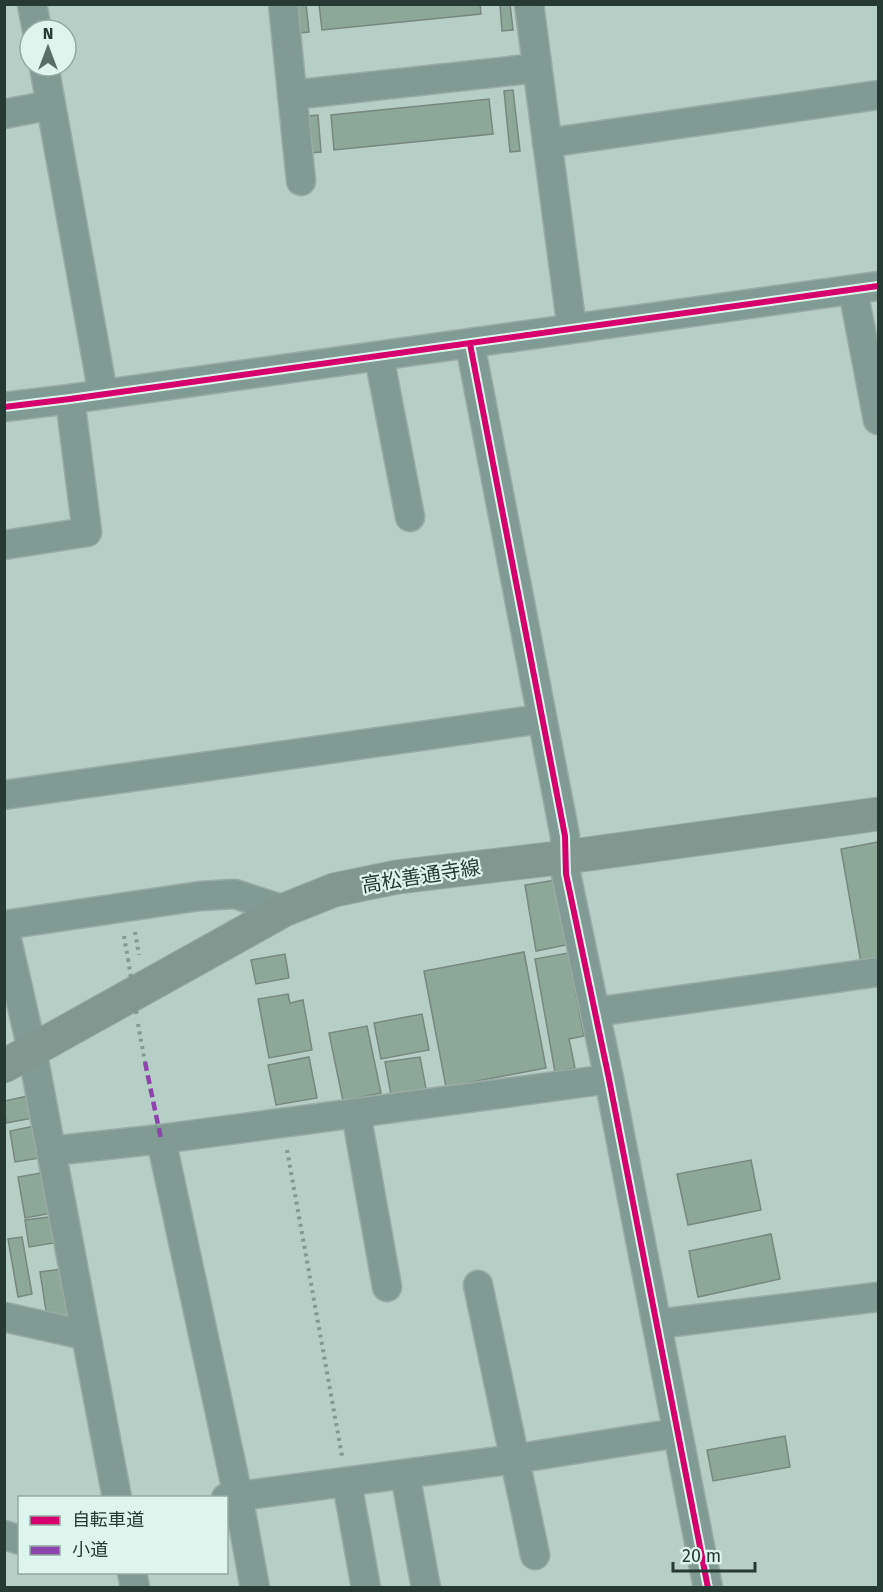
<svg xmlns="http://www.w3.org/2000/svg" width="883" height="1592" font-family="'Fira Sans','Noto Sans JP',sans-serif">
<rect width="100%" height="100%" fill="#b5cfc6"/>
<!-- building -->
<path fill="#8ba898" stroke="#76887f" stroke-width="1.5" d="M296,4H306L309,32L299,33Z
M319,4H480L481,14L322,30Z
M500,4H510L513,30L502,31Z
M513,90L520,151L510,152L504,91Z
M489,99L493,134L334,150L331,115Z
M318,115L321,152L311,153L308,116Z
M878,842V960L861,963L841,849Z
M555,880L566,945L536,951L525,885Z
M524,952L546,1068L446,1087L424,971Z
M568,953L584,1036L569,1039L575,1068L555,1072L535,959Z
M285,954L289,978L256,984L251,960Z
M288,994L290,1003L303,1000L312,1050L269,1058L258,999Z
M422,1014L429,1050L381,1059L374,1023Z
M367,1026L381,1093L343,1101L329,1033Z
M309,1057L317,1098L276,1105L268,1065Z
M420,1057L426,1089L391,1095L385,1062Z
M28,1096L33,1118L6,1123L4,1101Z
M35,1126L40,1158L15,1162L10,1131Z
M751,1160L761,1210L688,1225L677,1174Z
M46,1172L53,1213L25,1218L18,1177Z
M56,1216L60,1242L29,1247L25,1220Z
M771,1234L780,1279L698,1297L689,1251Z
M22,1237L32,1294L18,1297L8,1239Z
M62,1269L71,1321L47,1317L40,1272Z
M785,1436L790,1467L713,1481L707,1450Z"/>
<g fill="none" stroke-linecap="round" stroke-linejoin="round">
<defs>
<path id="minor" d="M32,4L37,30
M283,4L301,181
M529,4L572,329
M44,66L103,394
M292,95L537,68
M4,114L51,105
M547,143L878,95
M853,290L878,420
M470,344L565,836L566,874L609,1079L708,1588
M379,356L410,517
M4,407L70,399L878,286
M4,545L87,532L70,399
M4,795L541,719
M4,925L200,896L235,894L284,910
M4,927L32,1050L117,1498
M595,1012L878,972
M356,1113L387,1287
M161,1139L238,1496L255,1588
M51,1151L161,1139L609,1079
M478,1285L535,1555
M4,1317L85,1335
M657,1324L878,1297
M405,1474L426,1588
M347,1483L366,1588
M226,1498L514,1459L677,1433
M4,1535L20,1540
M132,1572L135,1588"/>
<path id="major" d="M4,1066L284,910L334,890L397,877L566,857L878,814"/>
</defs>
<!-- minor casing -->
<use href="#minor" stroke="#98aca5" stroke-width="31"/>
<!-- major casing -->
<use href="#major" stroke="#98aca5" stroke-width="35"/>
<!-- path -->
<path stroke="#819991" stroke-width="4" stroke-dasharray="3 4.5" stroke-linecap="butt" d="M135,932L139,955
M124,936L128,959
M138,1024L145,1062
M287,1150L342,1456"/>
<!-- minor -->
<use href="#minor" stroke="#7f9b93" stroke-width="28"/>
<!-- major -->
<use href="#major" stroke="#809890" stroke-width="33"/>
<!-- path-bridge -->
<path stroke="#819991" stroke-width="4" stroke-dasharray="3 4.5" stroke-linecap="butt" d="M128,959L137,1016"/>
<!-- quiet -->
<path stroke="#8e44ad" stroke-width="4.5" stroke-dasharray="9 4.5" stroke-linecap="butt" d="M145,1062L161,1139"/>
<defs>
<path id="cycleway" d="M470,344L565,836L566,874L609,1079L708,1588
M4,407L70,399L878,286"/>
</defs>
<!-- cycleway casing -->
<use href="#cycleway" stroke="#ddf5ec" stroke-width="10"/>
<!-- cycleway -->
<use href="#cycleway" stroke="#d6006c" stroke-width="6"/>
</g>
<g text-anchor="middle" stroke-width="4.5" stroke-linejoin="round" paint-order="stroke">
<!-- street labels -->
<g font-size="20" fill="#263932" stroke="#ddf5ec">
<text transform="translate(421 876) rotate(-9)" y="7">高松善通寺線</text>
</g>
</g>
<!-- border -->
<rect width="883" height="1592" fill="none" stroke="#263932" stroke-width="12"/>
<!-- legend -->
<rect x="18" y="1496" width="210" height="78" fill="#ddf5ec" stroke="#94aaa2" stroke-width="1.5"/>
<rect x="30" y="1516" width="30" height="9" fill="#d6006c" stroke="#94aaa2" stroke-width="1.5"/>
<text x="72" y="1526" font-size="18" fill="#263932">自転車道</text>
<rect x="30" y="1546" width="30" height="9" fill="#8e44ad" stroke="#94aaa2" stroke-width="1.5"/>
<text x="72" y="1556" font-size="18" fill="#263932">小道</text>
<!-- north arrow -->
<g transform="translate(48 48)"><circle r="28" fill="#ddf5ec" stroke="#94aaa2" stroke-width="1.5"/>
<path d="M0-4.5L10 22L0 15L-10 22Z" fill="#586e66"/>
<text y="-9" font-size="16" font-weight="bold" text-anchor="middle" fill="#263932">N</text>
</g>
<!-- scale -->
<path d="M673 1562v9h82v-9" fill="none" stroke="#263932" stroke-width="3"/>
<text x="682" y="1562" font-size="18" fill="#263932" stroke="#ddf5ec" stroke-width="4.5" paint-order="stroke">20 m</text>
</svg>
